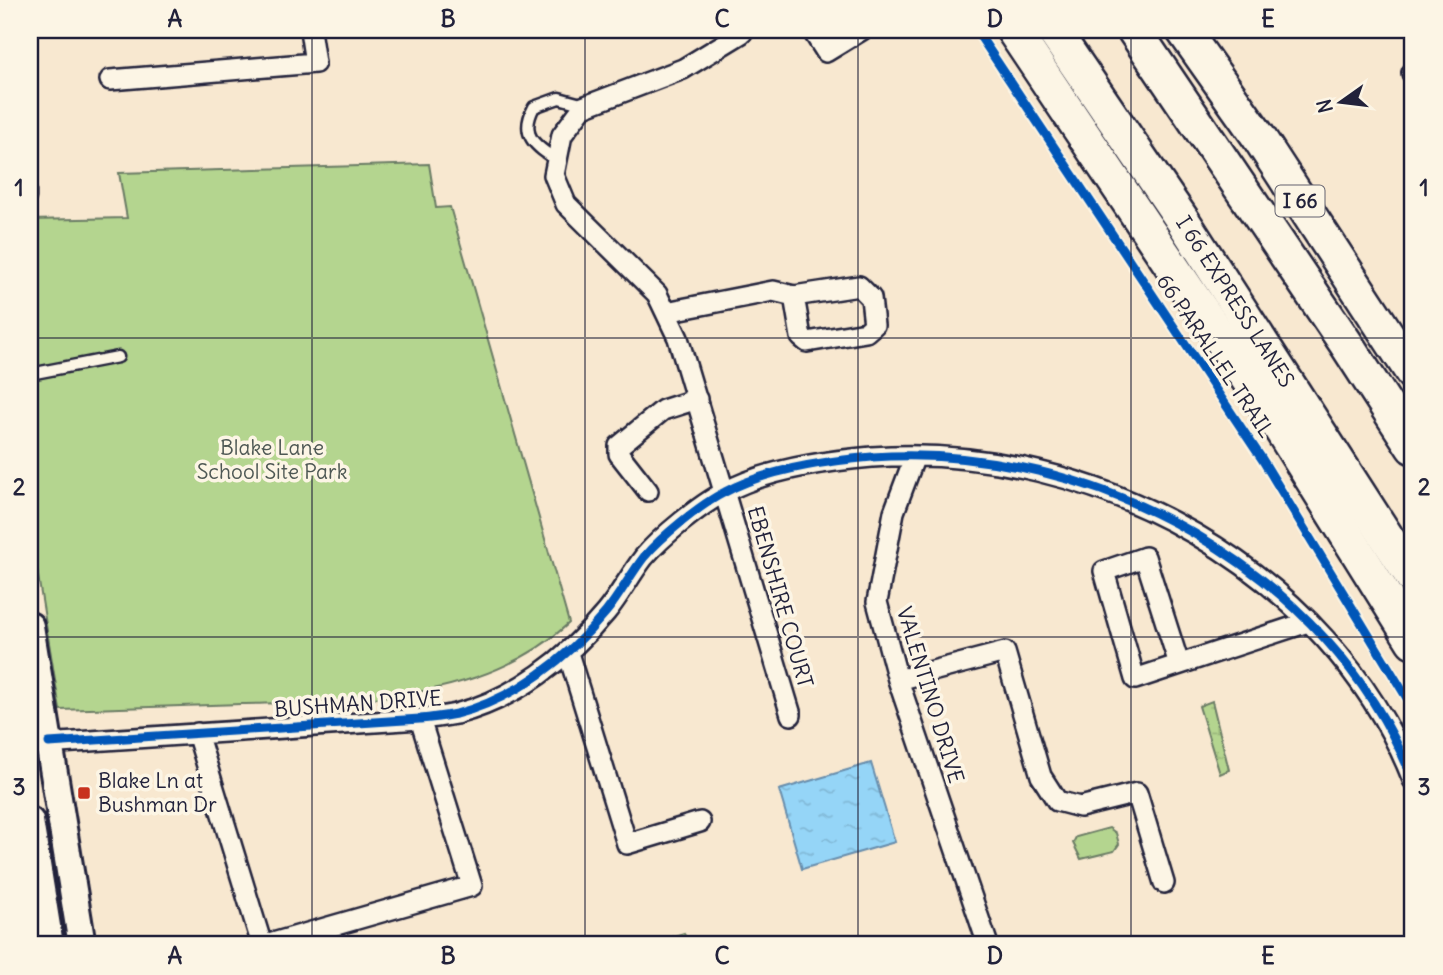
<svg xmlns="http://www.w3.org/2000/svg" width="1443" height="975" font-family="Delius,sans-serif">
<defs>
<pattern id="wetland-marsh" width="20" height="14" patternUnits="userSpaceOnUse" patternTransform="scale(1.75)"><rect width="20" height="14" fill="#b4d58f"/><path d="M1 5h8M5 5V1M11 12h8M15 12V8" fill="none" stroke="#9ab77c"/></pattern>
<pattern id="water-ripples" width="26" height="14" patternUnits="userSpaceOnUse" patternTransform="scale(1.75)"><rect width="26" height="14" fill="#95d5f7"/><path d="M2 4q2-2 4 0t4 0M15 11q2-2 4 0t4 0" fill="none" stroke="#80b7d5"/></pattern>
</defs>
<rect width="100%" height="100%" fill="#f8e8d0"/>
<filter id="ink" filterUnits="userSpaceOnUse"><feTurbulence type="fractalNoise" baseFrequency=".0143" numOctaves="2"/><feDisplacementMap in="SourceGraphic" scale="14" xChannelSelector="R" yChannelSelector="G"/><feConvolveMatrix kernelMatrix="1 2 1 2 8 2 1 2 1" color-interpolation-filters="sRGB"/></filter>
<g filter="url(#ink)">
<!-- green -->
<path fill="#b4d58f" stroke="#6b7c65" stroke-width="2" d="M429,164L436,208L450,207L569,623C483,704 351,701 241,704C181,706 120,708 60,710L30,527V220L127,218L119,173Z
M1109,828L1116,833L1119,844L1114,851L1081,859L1073,843L1076,837Z
M684,933L688,945H645Z"/>
<!-- wetland -->
<path fill="url(#wetland-marsh)" stroke="#6b7c65" stroke-width="2" d="M1212,701L1229,770L1220,774L1199,706Z"/>
<!-- water -->
<path fill="url(#water-ripples)" stroke="#678dac" stroke-width="2" d="M871,763L895,842L802,869L779,790Z"/>
<g fill="none" stroke-linecap="round" stroke-linejoin="round">
<defs>
<path id="lane" d="M557,160C535,146 519,135 534,107L559,98L585,105
M30,189V198
M30,374L118,357"/>
<path id="street" d="M741,30L742,33L683,69L583,107L562,135L554,175L566,204L657,294L678,338L791,715
M812,30L826,52L862,30
M1412,73H1413
M110,80L315,63L310,30
M666,312L773,291L794,296L859,286L871,298L874,325L866,332L807,342L801,337L794,296
M915,456L894,512L877,602L898,680L988,945
M648,491L619,454V446L663,410L697,399
M568,653L627,844L700,822
M1179,664L1145,557L1104,571L1135,679L1308,622
M898,680L1005,652L1041,776L1057,801L1080,807L1137,793L1164,883
M197,733L262,945
M30,745L420,719C432,718 445,716 456,714C515,699 568,658 606,612C620,595 630,575 644,557C661,537 701,504 725,492C767,469 825,461 872,457C1093,441 1331,570 1413,780
M266,945L472,886L420,719"/>
<path id="secondary" d="M30,626L82,945
M30,821L50,945"/>
<g id="highway">
<path d="M1013,30L1272,415L1413,641"/>
<path id="s1" d="M1053,30L1183,221L1413,578"/>
<path d="M1134,30L1345,342L1413,447"/>
<path d="M1183,30L1258,136L1413,374"/>
</g>
</defs>
<!-- lane casing -->
<use href="#lane" stroke="#22223b" stroke-width="15"/>
<!-- street casing -->
<use href="#street" stroke="#22223b" stroke-width="24"/>
<!-- secondary casing -->
<use href="#secondary" stroke="#22223b" stroke-width="32"/>
<!-- highway casing -->
<use href="#highway" stroke="#22223b" stroke-width="38"/>
<!-- lane -->
<use href="#lane" stroke="#fcf5e5" stroke-width="10"/>
<!-- street -->
<use href="#street" stroke="#fcf5e5" stroke-width="19"/>
<!-- secondary -->
<use href="#secondary" stroke="#fcf5e5" stroke-width="26"/>
<!-- highway -->
<use href="#highway" stroke="#fcf5e5" stroke-width="33"/>
<defs>
<path id="cycleway" d="M976,30L1262,459L1413,708
M49,743L420,719C432,718 445,716 456,714C515,699 568,658 606,612C620,595 630,575 644,557C661,537 701,504 725,492C767,469 825,461 872,457C1093,441 1331,570 1413,780"/>
</defs>
<!-- cycleway casing -->
<use href="#cycleway" stroke="#fcf5e5" stroke-width="13"/>
<!-- cycleway -->
<use href="#cycleway" stroke="#0057b8" stroke-width="9"/>
</g>
</g>
<!-- grid -->
<path fill="none" stroke="#22223b" stroke-width="2" stroke-opacity="0.55" d="M312,30V945M585,30V945M858,30V945M1131,30V945M30,338H1413M30,637H1413"/>
<!-- markers -->
<rect fill="#c8321e" stroke="#fcf5e5" stroke-width="2.5" x="77" y="786" width="14" height="14" rx="3.5"/>
<g text-anchor="middle" stroke-width="7" stroke-linejoin="round" paint-order="stroke">
<!-- shield labels -->
<rect fill="#fcf5e5" stroke="#63616e" stroke-width="2" x="1275.5" y="185.5" width="49" height="31" rx="5"/>
<g font-size="19" font-weight="bold" fill="#22223b">
<text x="1300" y="208">I 66</text>
</g>
<!-- street labels -->
<g font-size="21" fill="#22223b" stroke="#fcf5e5">
<text dy="7" stroke="none"><textPath href="#s1" startOffset="327">I 66 EXPRESS LANES</textPath></text>
<text transform="translate(1215 356) rotate(56)" y="7">66 PARALLEL TRAIL</text>
<text transform="translate(780 597) rotate(74)" y="7">EBENSHIRE COURT</text>
<text transform="translate(930 695) rotate(73)" y="7">VALENTINO DRIVE</text>
<text transform="translate(358 704) rotate(-4)" y="7">BUSHMAN DRIVE</text>
</g>
<!-- park labels -->
<g font-size="21" fill="#4e5854" stroke="#fcf5e5">
<text x="272" y="455">Blake Lane<tspan x="272" dy="24">School Site Park</tspan></text>
</g>
<!-- poi labels -->
<g font-size="21" fill="#22223b" stroke="#fcf5e5" text-anchor="start">
<text x="98" y="788">Blake Ln at<tspan x="98" dy="24">Bushman Dr</tspan></text>
</g>
</g>
<!-- margin -->
<rect width="1443" height="975" fill="none" stroke="#fcf5e5" stroke-width="77"/>
<!-- north arrow -->
<g transform="translate(1341 102) rotate(256)" stroke="#fcf5e5" stroke-width="5" paint-order="stroke">
<path d="M0-5L12 26L0 18L-12 26Z" fill="#22223b"/>
<text y="-10" font-size="19" font-weight="bold" text-anchor="middle" fill="#22223b">N</text>
</g>
<rect x="38" y="38" width="1366" height="898" fill="none" stroke="#22223b" stroke-width="2.5"/>
<g font-size="23" text-anchor="middle" font-weight="bold" fill="#22223b">
<text x="175" y="27">A</text>
<text x="448" y="27">B</text>
<text x="722" y="27">C</text>
<text x="995" y="27">D</text>
<text x="1268" y="27">E</text>
<text x="19" y="196">1</text>
<text x="1424" y="196">1</text>
<text x="19" y="495">2</text>
<text x="1424" y="495">2</text>
<text x="19" y="795">3</text>
<text x="1424" y="795">3</text>
<text x="175" y="964">A</text>
<text x="448" y="964">B</text>
<text x="722" y="964">C</text>
<text x="995" y="964">D</text>
<text x="1268" y="964">E</text>
</g>
</svg>
